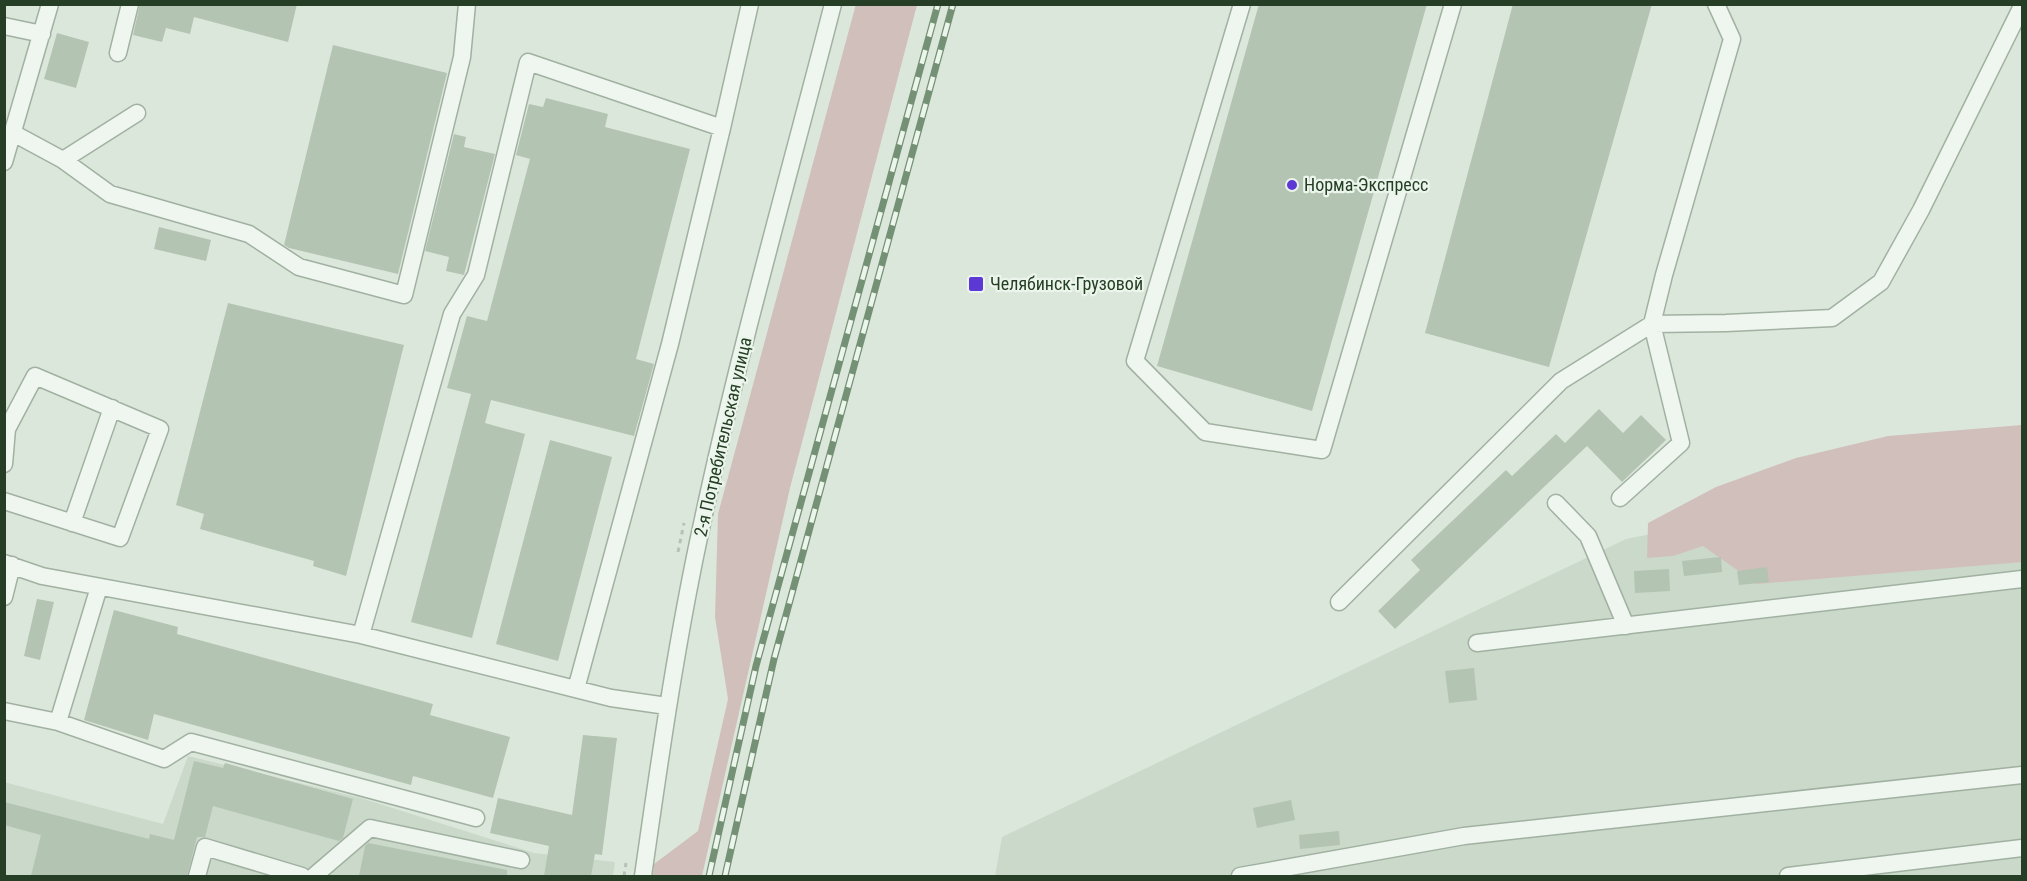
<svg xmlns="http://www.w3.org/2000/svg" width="2027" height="881" font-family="'Roboto Condensed',sans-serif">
<rect width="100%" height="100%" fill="#dce7dc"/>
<!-- built -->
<path fill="#cad9ca" d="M2022,460V876H995L1002,837L1626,539Z
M188,756L361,798L534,853L615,862L613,876H5L4,782L163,824Z"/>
<!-- green -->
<path fill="#d1bfbc" d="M856,4L917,5L790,488L702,876H653L654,864L698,831L728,699L715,617L718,514Z
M2022,425V562L1757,584L1703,546L1673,556L1647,558L1648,523L1716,487L1796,458L1888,436Z"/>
<!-- building -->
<path fill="#b3c4b3" d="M140,4H297L288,42L194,17L190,34L166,28L162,42L133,35Z
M1259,4H1427L1312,411L1157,366Z
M1513,4H1652L1549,367L1425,333Z
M57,33L89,42L76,88L44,79Z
M333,45L447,73L398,274L289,248L284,245Z
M546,98L608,114L605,127L690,149L636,359L654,364L634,436L491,400L485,423L525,434L472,638L411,622L471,394L447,388L467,316L487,321L530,159L516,155L529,104L543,107Z
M454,134L466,137L464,147L495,154L464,275L446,271L449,257L425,251Z
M159,227L211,240L206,261L154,249Z
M228,303L404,345L346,576L313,566L314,561L200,529L204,514L176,505Z
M1599,409L1623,433L1641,415L1666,440L1622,482L1587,446L1395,629L1378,611L1420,570L1411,560L1506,470L1512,476L1556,434L1565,443Z
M550,440L612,457L558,661L496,644Z
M1721,557L1722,572L1684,576L1682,561Z
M1767,567L1769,582L1739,585L1737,571Z
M1669,569L1670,591L1635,593L1634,571Z
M37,599L54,602L40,660L24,656Z
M114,610L178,627L177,634L433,704L430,715L510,737L493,798L413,776L411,785L154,714L148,740L84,720Z
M1474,668L1477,700L1449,703L1445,671Z
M583,735L617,738L602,855L595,854L591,876H544L549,846L490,833L498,798L572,815Z
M194,761L223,768L225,763L353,799L343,838L339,841L213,806L205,837H197L187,876H31L41,835L4,825V802L149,839L150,834L174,840Z
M1291,800L1295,820L1257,828L1253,808Z
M1339,831L1340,845L1300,849L1299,835Z
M368,843L507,870V876H359L365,846Z"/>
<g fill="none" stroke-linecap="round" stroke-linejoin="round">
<defs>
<path id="minor" d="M1242,4L1135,361L1205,432L1322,450L1453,4
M1716,4L1732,39L1664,275L1652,324L1726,323L1832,318L1881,282L1921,210L2022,6
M4,26L42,34
M118,53L130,4
M722,128L750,4
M13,133L63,160L110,194L249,234L299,267L404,295L462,57L467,4
M63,160L137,113
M4,162L50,4
M4,428L7,429L4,464
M4,501L120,538L160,429L35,376L7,429
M1556,503L1588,536L1626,626
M72,523L112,408
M4,563L42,576L361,635L611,698L667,706
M4,597L12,565
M1339,602L1561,381L1652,324L1681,443L1620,498
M361,635L452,314L476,275L528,62L722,128L670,344L576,689
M1477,643L2022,579
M4,711L58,722L164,759L191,742L476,818
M58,722L99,587
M197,876L205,847L302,876
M314,876L370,828L521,860
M643,876C660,757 677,637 703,519C740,346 789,176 833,4
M1240,876L1464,836L2022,775
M1788,876L2022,848"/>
</defs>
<!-- minor casing -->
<use href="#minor" stroke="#a1b1a1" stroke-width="19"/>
<!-- path -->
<path stroke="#b6c2b6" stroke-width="3" stroke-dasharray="4.5 4.5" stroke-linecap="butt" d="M678,552L684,523
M624,876L626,863"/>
<!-- minor -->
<use href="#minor" stroke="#eff5ef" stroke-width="16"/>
<defs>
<path id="rail" d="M709,876L756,666L938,4
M725,876L774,659L953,4"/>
</defs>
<!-- rail casing -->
<use href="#rail" stroke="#759175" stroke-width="7"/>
<!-- rail -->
<use href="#rail" stroke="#ebf5eb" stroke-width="4.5" stroke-dasharray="14" stroke-linecap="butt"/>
</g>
<!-- markers -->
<g fill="#5c39d4" stroke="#ebf5eb" stroke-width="2">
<circle cx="1292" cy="185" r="6"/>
<rect x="968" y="276" width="16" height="16" rx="3"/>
</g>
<g text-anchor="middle" stroke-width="4.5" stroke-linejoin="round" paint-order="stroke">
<!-- poi labels -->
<g font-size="18" fill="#253e25" stroke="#ebf5eb" text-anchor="start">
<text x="1304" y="191">Норма-Экспресс</text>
<text x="990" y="290">Челябинск-Грузовой</text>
</g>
<!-- street labels -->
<g font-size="18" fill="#253e25" stroke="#ebf5eb">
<text transform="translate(723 437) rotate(-77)" y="6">2-я Потребительская улица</text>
</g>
</g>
<!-- border -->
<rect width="2027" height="881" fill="none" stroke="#253e25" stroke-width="12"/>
</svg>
